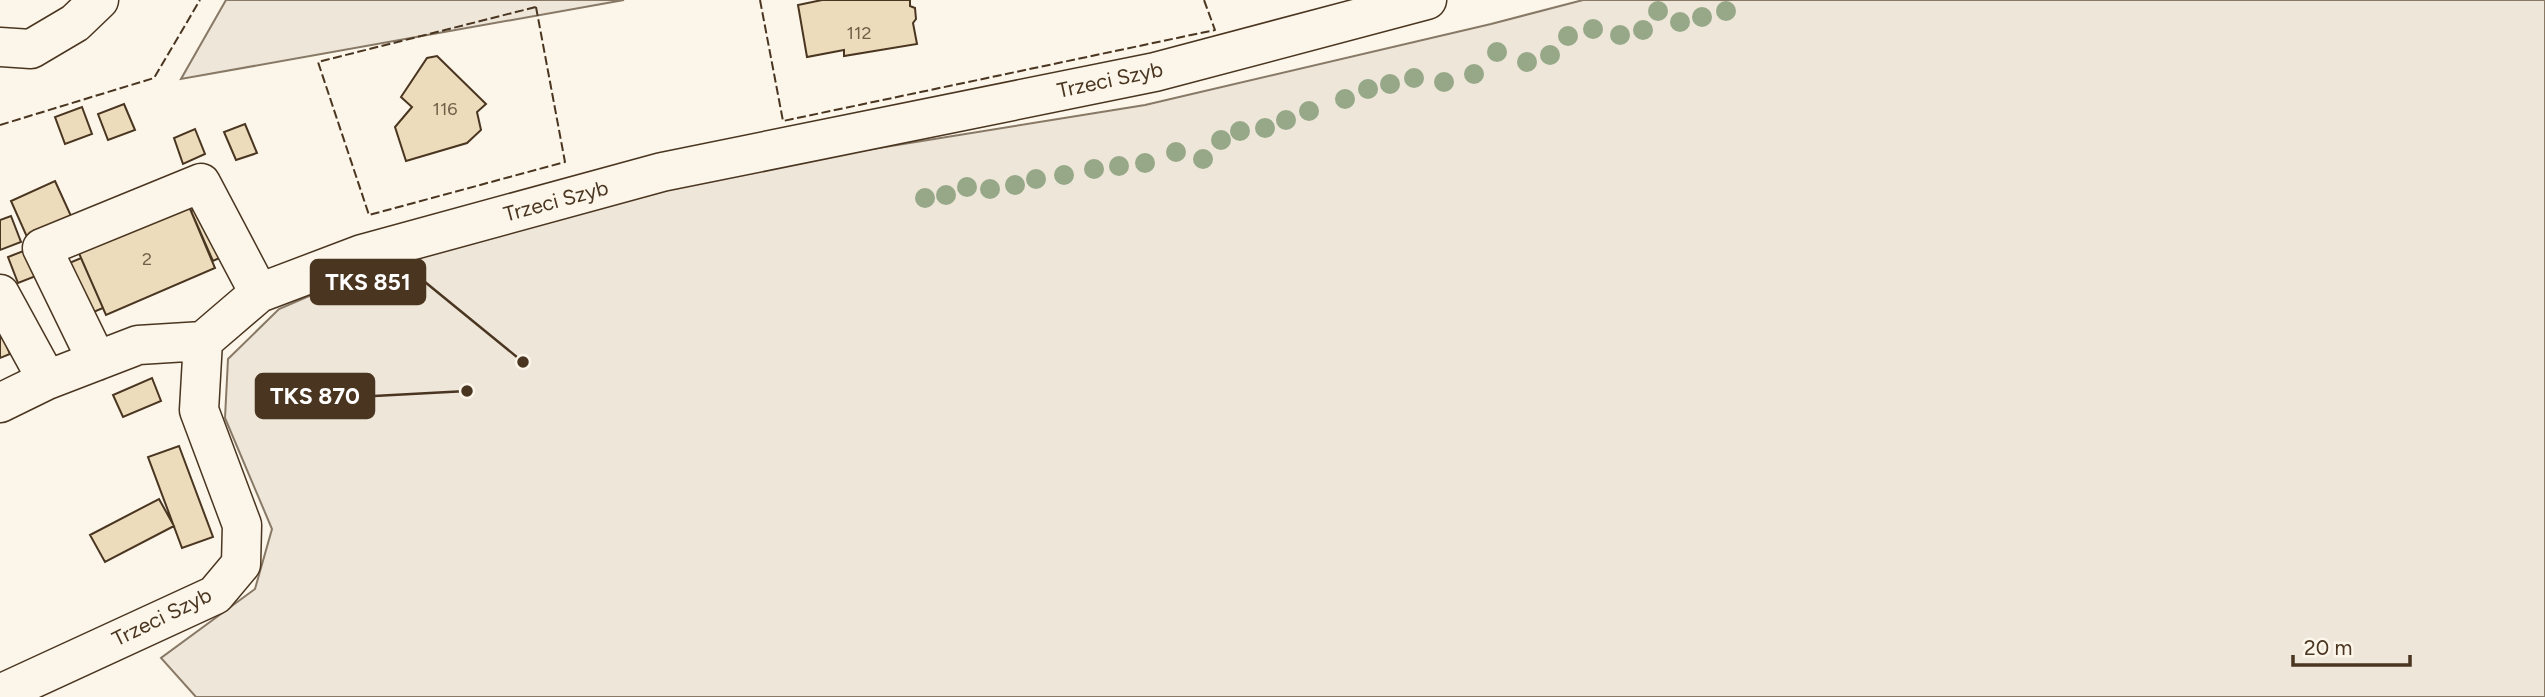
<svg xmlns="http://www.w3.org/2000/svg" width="2545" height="697" font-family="Figtree,sans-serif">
<rect width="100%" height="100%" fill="#fbf6e9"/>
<!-- green -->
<path fill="#ede6d9" stroke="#887966" stroke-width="2" d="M226,0H624L181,79Z
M1583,0H2545V697H196L161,658L255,589L272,529L225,418L228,359L279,309L404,255L541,212L829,156L1145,105L1491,24Z"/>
<!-- building -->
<path fill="#ecdcbc" stroke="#4a3520" stroke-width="2" d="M822,0H910V6L915,8L916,19L913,23L917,44L844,56V50L807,57L798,5Z
M437,56L486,104L477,112L481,130L467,143L406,161L395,127L412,107L401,97L427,58Z
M124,104L135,130L108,140L98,114Z
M82,107L92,134L65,144L55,117Z
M245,124L257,153L236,160L224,132Z
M195,129L205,154L183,164L174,138Z
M55,181L71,216L27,237L11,201Z
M188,204L215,268L106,315L78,251Z
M205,205L226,255L213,261L191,211Z
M11,216L21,242L0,250V220Z
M26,250L36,276L18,283L8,257Z
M81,258L103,308L89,314L67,264Z
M0,330L10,354L0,358Z
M152,378L161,401L123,417L113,395Z
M179,446L213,537L182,548L148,457Z
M159,499L174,526L105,562L90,535Z"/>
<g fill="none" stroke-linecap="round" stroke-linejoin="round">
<defs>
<path id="minor" d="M0,47L31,49L75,23L99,0
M0,294L47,380L138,345L203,341
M97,361L42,248L201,183L259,293
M0,403L47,380
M0,694L215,595L241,564L242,525L199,410L203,341L259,293L362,254L662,172L1155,72L1427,0"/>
</defs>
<!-- minor casing -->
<use href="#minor" stroke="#4a3520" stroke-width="41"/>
<!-- minor -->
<use href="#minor" stroke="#fbf6e9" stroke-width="38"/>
<!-- fence -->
<path stroke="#4a3520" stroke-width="2" stroke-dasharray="9 3.5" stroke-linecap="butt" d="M760,0L783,121L1215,30L1204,0
M536,7L565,162L369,215L318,62Z
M0,125L154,78L200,0"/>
</g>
<!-- trees -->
<g fill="#96a887">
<circle cx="1658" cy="11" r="10"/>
<circle cx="1726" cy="11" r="10"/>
<circle cx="1702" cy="17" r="10"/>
<circle cx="1680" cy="22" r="10"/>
<circle cx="1593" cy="29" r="10"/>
<circle cx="1643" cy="30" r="10"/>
<circle cx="1620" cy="35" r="10"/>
<circle cx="1568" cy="36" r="10"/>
<circle cx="1497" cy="52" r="10"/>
<circle cx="1550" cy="55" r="10"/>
<circle cx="1527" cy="62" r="10"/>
<circle cx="1474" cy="74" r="10"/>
<circle cx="1414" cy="78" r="10"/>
<circle cx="1444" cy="82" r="10"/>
<circle cx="1390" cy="84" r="10"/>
<circle cx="1368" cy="89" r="10"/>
<circle cx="1345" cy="99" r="10"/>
<circle cx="1309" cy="111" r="10"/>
<circle cx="1286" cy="120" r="10"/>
<circle cx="1265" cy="128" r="10"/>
<circle cx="1240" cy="131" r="10"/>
<circle cx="1221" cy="140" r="10"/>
<circle cx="1176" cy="152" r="10"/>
<circle cx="1203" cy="159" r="10"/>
<circle cx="1145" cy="163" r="10"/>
<circle cx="1119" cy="166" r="10"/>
<circle cx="1094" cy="169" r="10"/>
<circle cx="1064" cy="175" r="10"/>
<circle cx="1036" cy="179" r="10"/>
<circle cx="1015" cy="185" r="10"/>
<circle cx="967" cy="187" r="10"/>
<circle cx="990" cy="189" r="10"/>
<circle cx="946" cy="195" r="10"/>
<circle cx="925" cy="198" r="10"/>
</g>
<g text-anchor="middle" stroke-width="5" stroke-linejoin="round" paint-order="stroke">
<!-- number labels -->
<g font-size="18" fill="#725f47">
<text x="859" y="39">112</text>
<text x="445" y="115">116</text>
<text x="147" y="265">2</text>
</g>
<!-- street labels -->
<g font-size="21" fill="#4a3520" stroke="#fbf6e9">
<text transform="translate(1110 80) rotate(-12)" y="7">Trzeci Szyb</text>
<text transform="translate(556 201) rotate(-15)" y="7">Trzeci Szyb</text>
<text transform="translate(162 617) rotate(-26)" y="7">Trzeci Szyb</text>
</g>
</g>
<!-- callouts -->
<path fill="none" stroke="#4a3520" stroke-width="2.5" d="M523 362L425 282M467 391L374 396"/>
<g fill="#4a3520" stroke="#fbf6e9" stroke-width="2.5">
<circle cx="523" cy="362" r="7"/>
<circle cx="467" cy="391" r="7"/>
</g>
<g fill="#4a3520" stroke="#4a3520" stroke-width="2.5">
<rect x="311" y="260" width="114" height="44" rx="7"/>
<rect x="256" y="374" width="118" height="44" rx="7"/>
</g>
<g font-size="23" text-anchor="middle" font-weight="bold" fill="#fff">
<text x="368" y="290">TKS 851</text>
<text x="315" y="404">TKS 870</text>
</g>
<!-- scale -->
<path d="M2293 655v10h117v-10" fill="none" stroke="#4a3520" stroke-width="3.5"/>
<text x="2304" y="655" font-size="21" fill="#4a3520" stroke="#fbf6e9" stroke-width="5" paint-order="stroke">20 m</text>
</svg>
